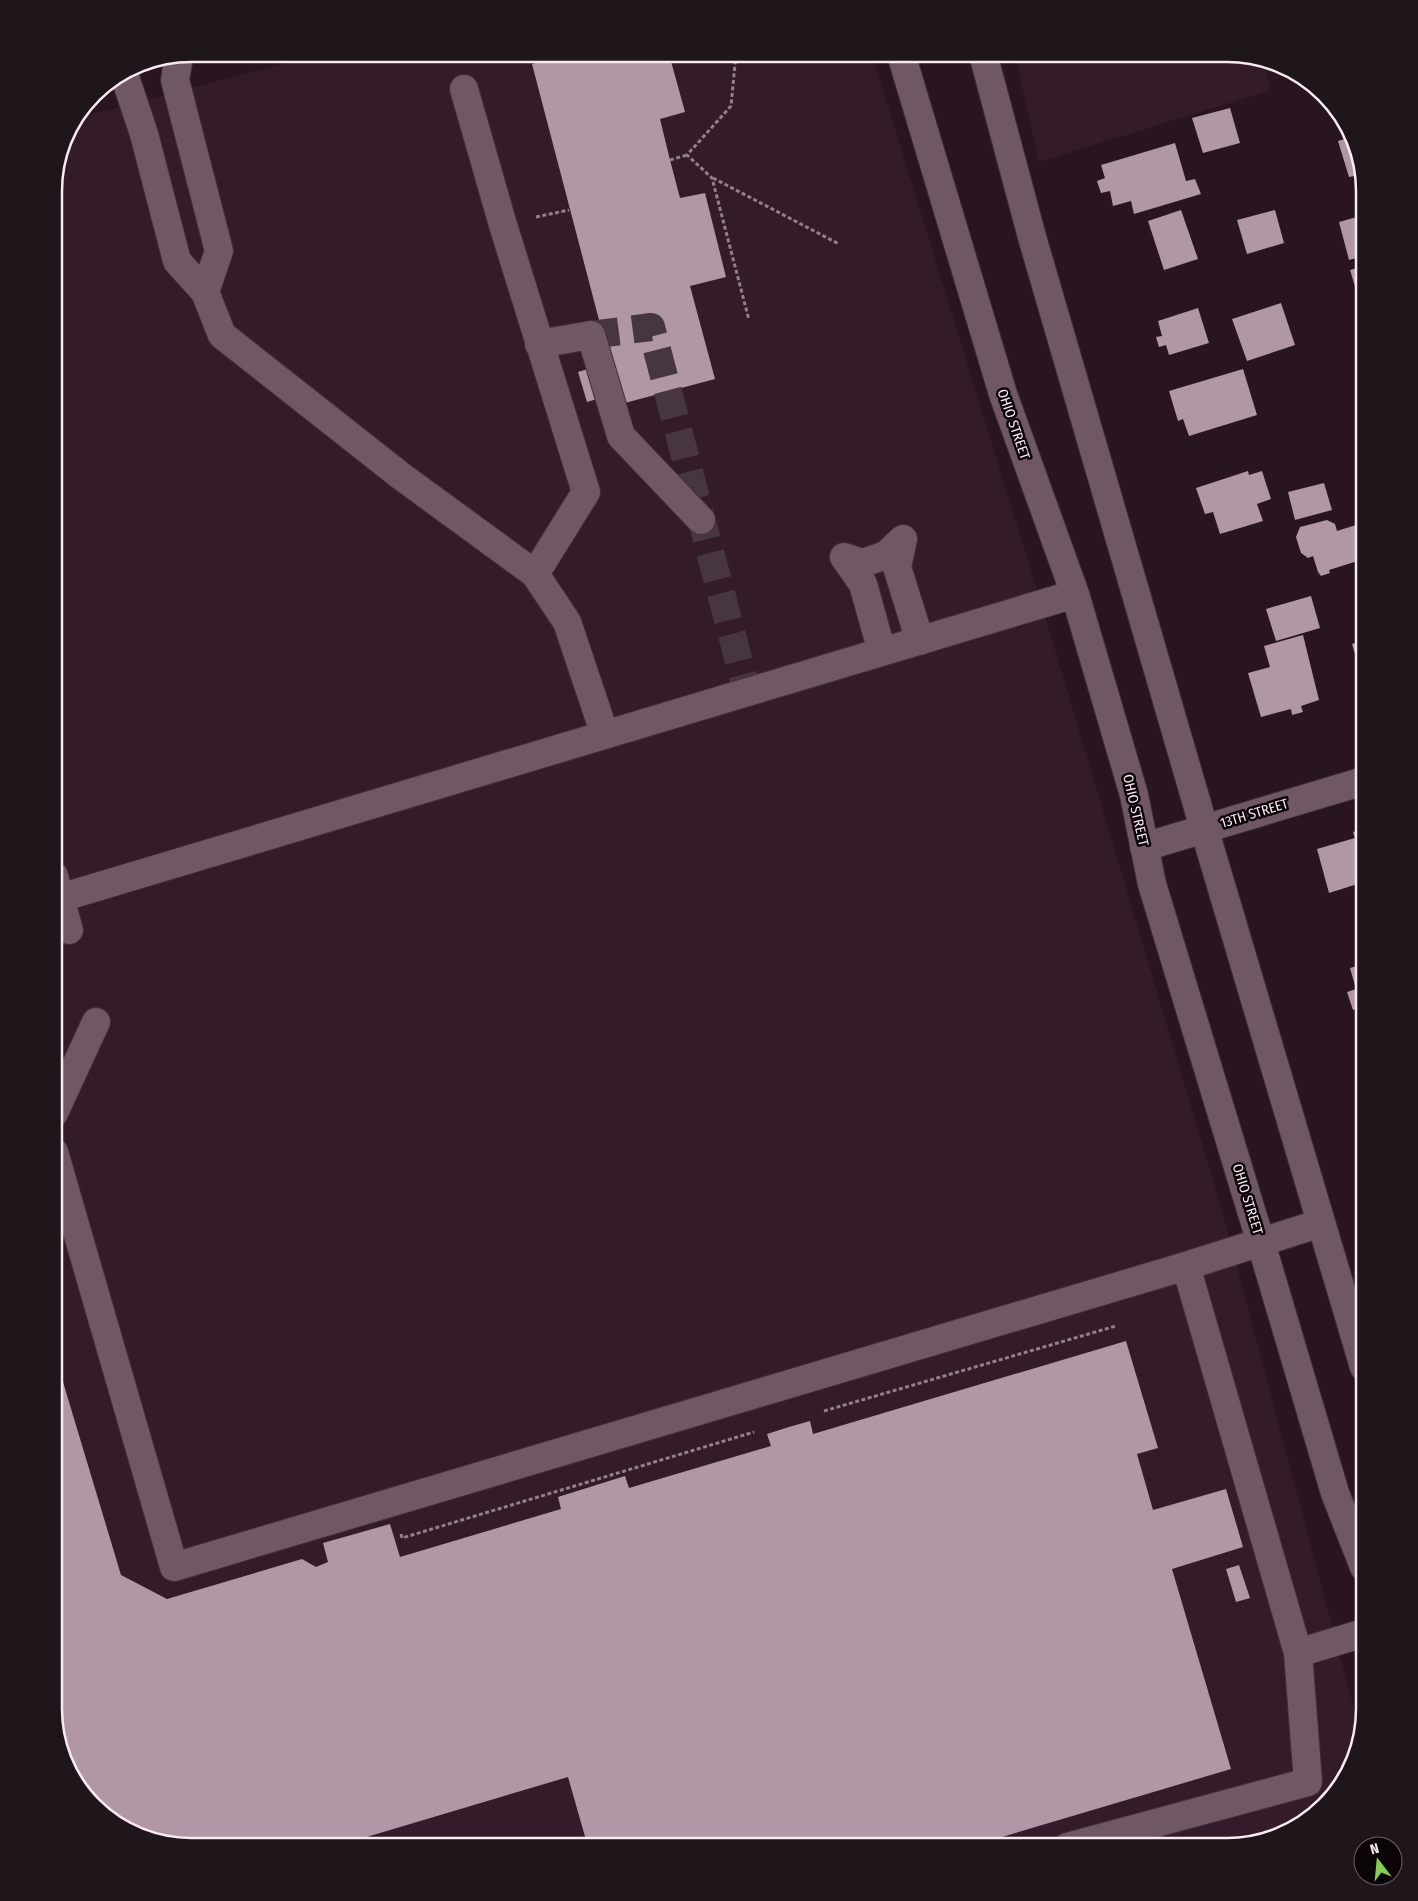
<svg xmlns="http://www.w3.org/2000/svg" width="1418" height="1901" font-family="'Fira Sans Condensed',sans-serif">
<rect width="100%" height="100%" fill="#281520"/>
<!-- built -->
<path fill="#341b2a" d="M321,54H872L1048,626L1222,1210L1359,1728L1346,1778L1303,1824L1226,1847H192L123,1829L77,1786L54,1709V182L68,130L78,118Z
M1015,54H1235L1263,62L1271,90L1039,162Z"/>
<!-- building -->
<path fill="#b197a5" d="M571,54H669L685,112L660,119L670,160L680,198L705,193L726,277L690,286L715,379L621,404L532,64Z
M1230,108L1240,143L1203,153L1192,118Z
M1348,138L1359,175L1349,177L1338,141Z
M1175,143L1186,181L1195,179L1201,194L1134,214L1131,201L1113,206L1110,191L1101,193L1097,181L1105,178L1101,165Z
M1181,210L1198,259L1164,270L1148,221Z
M1275,210L1284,243L1247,254L1237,220Z
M1364,215V256L1349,260L1339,222Z
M1364,266V312L1363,313L1350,270Z
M1281,303L1295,345L1247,361L1232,319Z
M1198,308L1209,343L1169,355L1166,345L1159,347L1156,337L1162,336L1158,321Z
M591,368L600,398L587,402L578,372Z
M1243,369L1257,415L1189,436L1183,419L1178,421L1169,391Z
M1248,471L1249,475L1262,471L1271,499L1257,504L1263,521L1220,534L1213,512L1205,514L1196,488Z
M1324,483L1332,510L1295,520L1288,492Z
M1327,520L1335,524L1337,531L1356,525L1364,553V559L1329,570L1330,573L1321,576L1318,572L1313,556L1308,558L1301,553L1296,537L1300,527Z
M1311,596L1320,628L1276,641L1266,609Z
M1303,635L1319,700L1301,706L1303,712L1292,715L1291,709L1261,717L1248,673L1270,667L1264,646Z
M1364,640V684L1352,644Z
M1364,829V882L1329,893L1317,849L1355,838L1353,832Z
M1364,964V1013L1362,1007L1353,1010L1347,992L1356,989L1350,968Z
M54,1293L61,1317L54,1332Z
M1126,1341L1158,1448L1137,1454L1153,1510L1226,1489L1243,1547L1172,1569L1231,1769L968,1847H588L568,1777L333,1847H192L123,1829L77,1786L54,1709V1352L121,1575L167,1599L302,1559L316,1567L328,1562L323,1543L390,1524L400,1557L561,1509L558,1497L625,1476L629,1488L771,1446L767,1434L789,1427L810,1421L813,1434Z
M1239,1565L1250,1598L1236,1602L1226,1569Z"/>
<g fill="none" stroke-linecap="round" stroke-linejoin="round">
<!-- minor-tunnel -->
<path stroke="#47353f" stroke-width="28" stroke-dasharray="28 14" stroke-linecap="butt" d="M591,335L651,327L747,692"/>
<defs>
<path id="minor" d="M901,54L1003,394L1075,594L1134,795L1152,884L1261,1243L1335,1493L1364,1567
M983,54L1032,237L1204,828L1364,1367
M179,56L175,80L219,251L205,292
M124,74L144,134L177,261L205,292L222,335L401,476L535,574L567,622L605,735
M464,89L503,225L586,492L535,574
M539,344L591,335L621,436L701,520
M903,539L897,567L920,641
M844,557L863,584L882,652
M844,557L863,563L886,555L903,539
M1144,847L1364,781
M54,876L60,898L1075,594
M60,898L69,930
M54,1113L96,1022
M54,1152L174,1567L1186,1266L1321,1223
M1298,1653L1364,1633
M1067,1847L1308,1782L1298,1653L1186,1266"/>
</defs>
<!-- minor casing -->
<use href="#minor" stroke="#3e3037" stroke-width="30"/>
<!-- path -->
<path stroke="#908089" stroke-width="3" stroke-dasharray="4 2.5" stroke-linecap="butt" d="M736,54L731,106L687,155L712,178L749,320
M670,160L687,155
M713,178L839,244
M536,217L569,210
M824,1411L1116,1326
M401,1534L402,1538L754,1432"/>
<!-- minor -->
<use href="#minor" stroke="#6f5764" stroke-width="28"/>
</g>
<g text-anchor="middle" stroke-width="5" stroke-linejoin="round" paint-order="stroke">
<!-- street labels -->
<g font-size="14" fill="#f8eaf1" stroke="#0b0408">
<text transform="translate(1014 424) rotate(71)" y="5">OHIO STREET</text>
<text transform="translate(1136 810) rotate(77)" y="5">OHIO STREET</text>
<text transform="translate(1254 813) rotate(-17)" y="5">13TH STREET</text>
<text transform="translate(1248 1199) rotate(73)" y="5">OHIO STREET</text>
</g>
</g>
<!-- crop -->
<path d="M0 0H1418V1901H0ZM191 62H1227A129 129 0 0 1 1356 191V1709A129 129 0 0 1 1227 1838H191A129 129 0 0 1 62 1709V191A129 129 0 0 1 191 62Z" fill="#1e161b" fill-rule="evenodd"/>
<path fill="none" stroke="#f8eaf1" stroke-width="2.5" d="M191 62H1227A129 129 0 0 1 1356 191V1709A129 129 0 0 1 1227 1838H191A129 129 0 0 1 62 1709V191A129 129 0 0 1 191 62Z"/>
<!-- north arrow -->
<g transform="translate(1378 1861) rotate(344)"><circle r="24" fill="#0b0408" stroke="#6a6065"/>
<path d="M0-4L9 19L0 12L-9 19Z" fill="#82d04f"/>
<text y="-8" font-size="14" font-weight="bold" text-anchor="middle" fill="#f8eaf1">N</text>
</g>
</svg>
